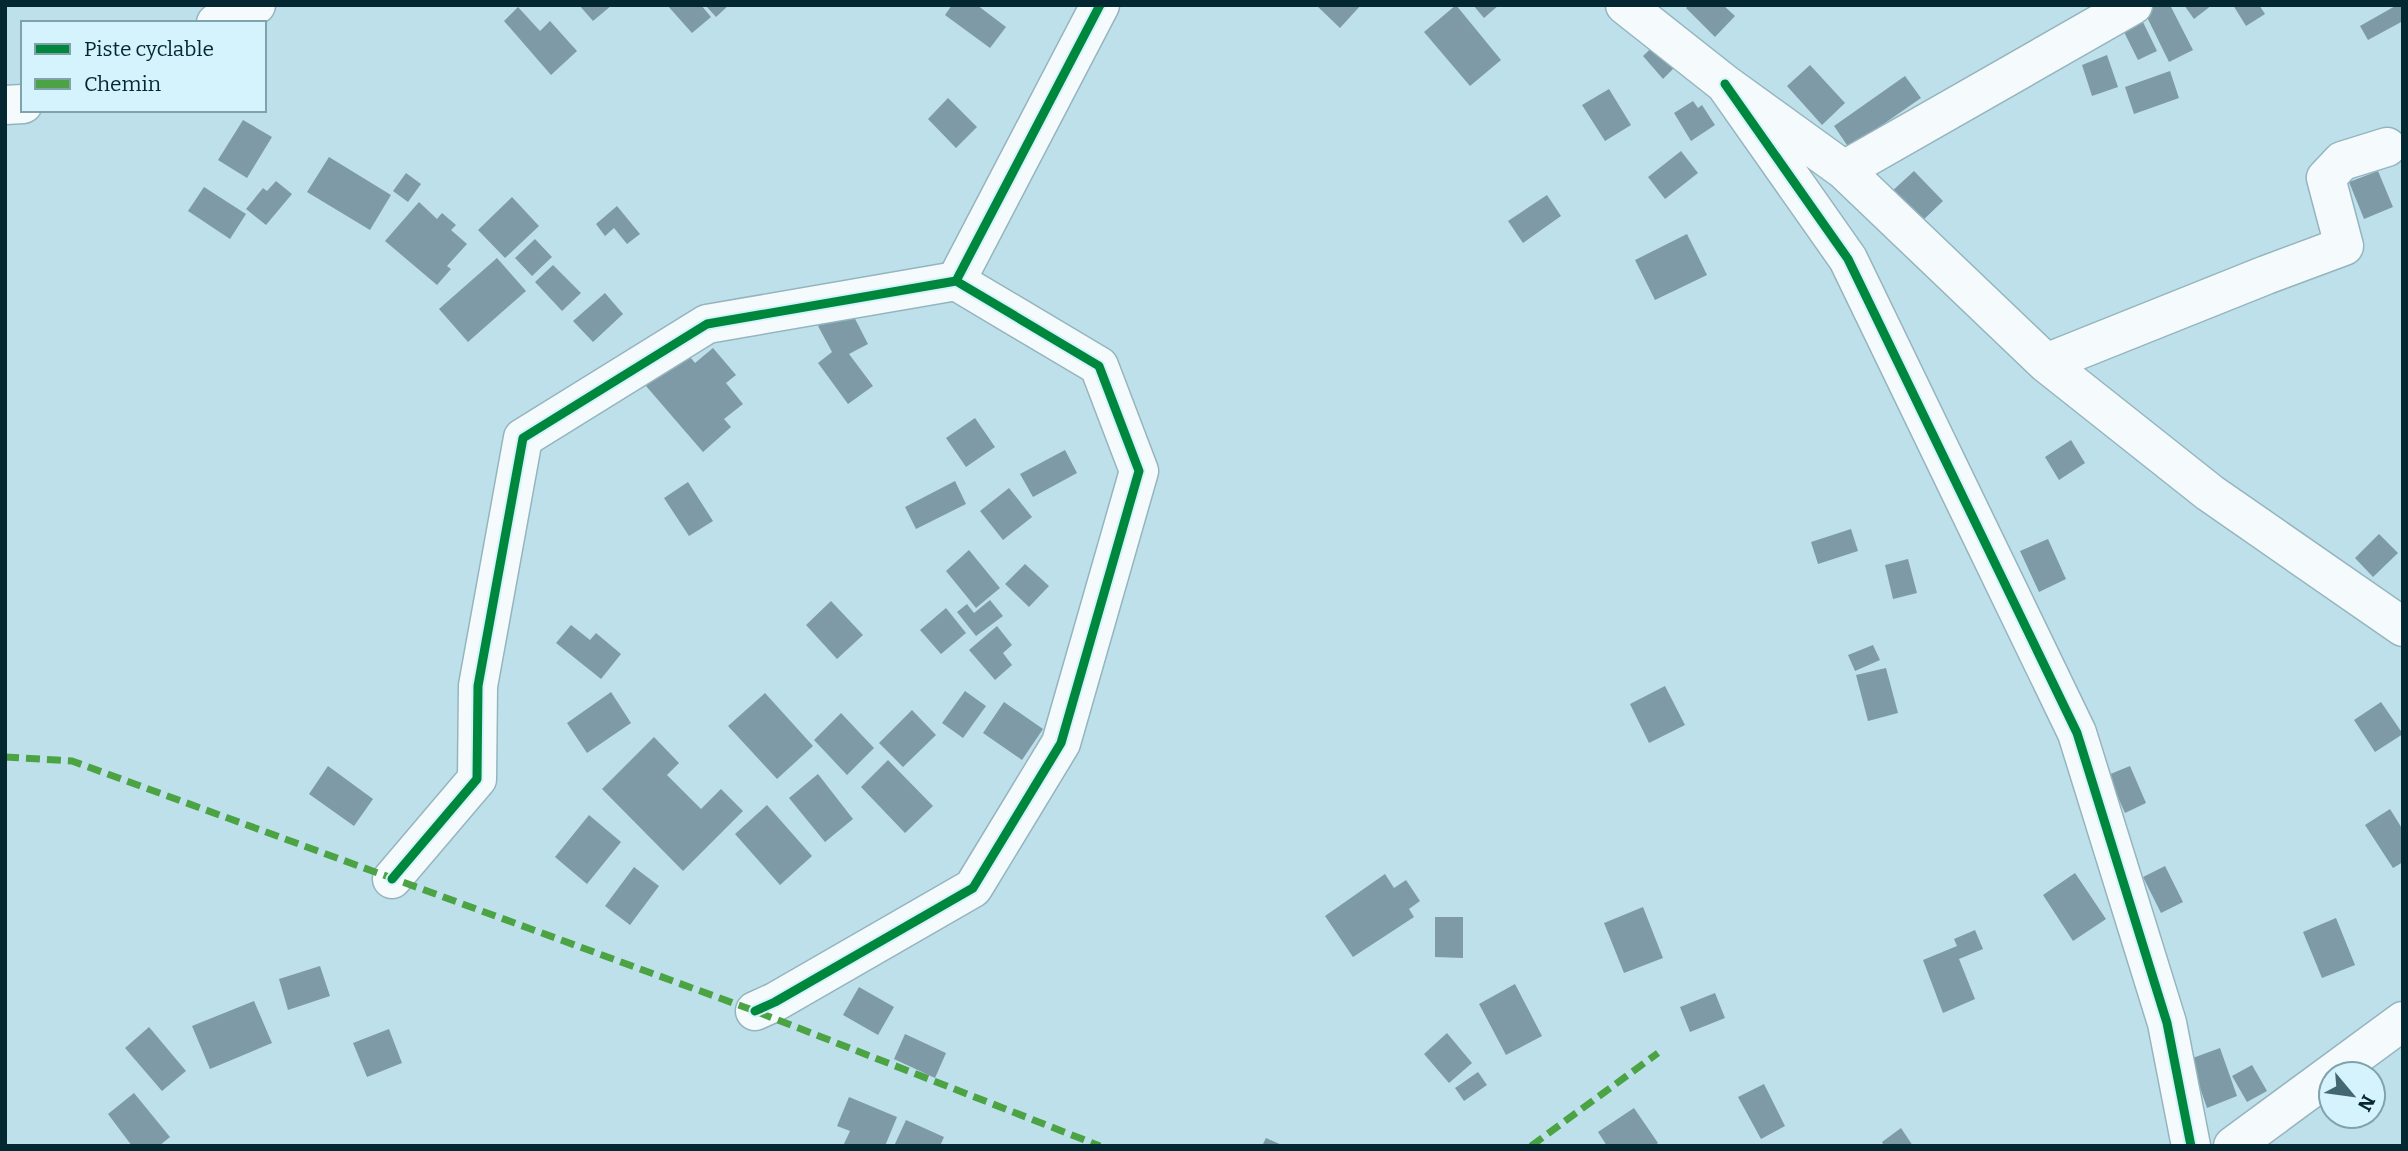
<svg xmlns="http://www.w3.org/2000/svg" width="2408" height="1151" font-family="Bitter,serif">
<rect width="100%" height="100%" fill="#bee0eb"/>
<!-- building -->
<path fill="#7e9aa6" d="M579,5H612L593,21Z
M667,5H701L711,17L692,33Z
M710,5H729L716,17L707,7Z
M952,5H977L1006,27L990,48L945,15Z
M1316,5H1361L1340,28Z
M1456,5L1501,60L1470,86L1424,32Z
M1473,5H1499L1484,18Z
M1689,5H1723L1735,16L1715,37L1686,8Z
M2156,5H2170L2193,50L2169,62L2144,11Z
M2184,5H2212L2194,19Z
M2233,5H2259L2265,14L2246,26Z
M2397,5H2403V21L2368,40L2360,26Z
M518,7L540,31L550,21L577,51L551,75L504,21Z
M2142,20L2157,51L2138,60L2123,30Z
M1661,39L1681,61L1663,79L1643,56Z
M2107,55L2118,87L2092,96L2082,65Z
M1810,65L1845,103L1822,125L1787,86Z
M2170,71L2179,98L2134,114L2125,87Z
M1905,76L1921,98L1849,148L1834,126Z
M1609,89L1631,125L1605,141L1582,105Z
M948,98L977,127L956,148L928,119Z
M1693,101L1698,108L1702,105L1715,125L1691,141L1674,113Z
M243,120L272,137L247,178L218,160Z
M1681,151L1698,173L1665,199L1648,177Z
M329,157L391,195L370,230L307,192Z
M1914,171L1943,201L1919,224L1890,193Z
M2378,171L2393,207L2364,219L2349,182Z
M406,173L421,184L408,202L393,191Z
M276,181L292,194L266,225L246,209L263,188L267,191Z
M204,187L246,214L230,239L188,211Z
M1547,195L1561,216L1523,243L1508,221Z
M512,197L539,226L505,258L478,230Z
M419,202L437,219L442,213L456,225L451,230L467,244L447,266L451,269L437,285L385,241Z
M617,206L640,234L627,244L614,228L605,236L596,224Z
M1687,234L1707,275L1655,300L1635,260Z
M535,239L552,257L532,276L515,258Z
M497,258L526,291L468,342L439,309Z
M553,265L581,293L562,311L535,282Z
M605,293L623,314L593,342L573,321Z
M850,309L868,344L849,354L873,386L848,404L818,363L832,352L818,326Z
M713,348L736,375L726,383L743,404L724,419L731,427L703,452L646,386L686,352L695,363Z
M975,418L995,447L966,467L946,438Z
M2071,440L2085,463L2059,480L2045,457Z
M1065,450L1077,473L1033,497L1020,474Z
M955,481L966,504L916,529L905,507Z
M688,482L713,521L689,536L664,498Z
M1009,488L1032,517L1003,540L980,511Z
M1851,529L1858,551L1818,564L1811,542Z
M2379,534L2398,553L2373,577L2355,558Z
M2048,539L2066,579L2039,592L2020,551Z
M969,550L1000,588L976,608L946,571Z
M1908,559L1917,593L1893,599L1885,565Z
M1025,564L1049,586L1029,607L1005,584Z
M990,600L1003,616L976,636L957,612L967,604L974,613Z
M831,601L863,635L837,659L806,625Z
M946,608L966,633L941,654L920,630Z
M571,625L590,640L596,633L621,654L601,679L556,643Z
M997,626L1012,645L1003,653L1012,665L995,680L969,650Z
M1873,645L1880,660L1855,671L1848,655Z
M1886,668L1898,713L1868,721L1856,675Z
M1665,686L1685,725L1649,743L1630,704Z
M965,691L986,706L963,738L942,723Z
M611,692L631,723L587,753L567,723Z
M765,693L813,746L777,779L728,726Z
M1004,702L1043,729L1022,760L983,733Z
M2381,702L2403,734L2375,752L2354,720Z
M912,710L936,735L903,767L879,743Z
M841,713L874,748L847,775L814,740Z
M654,737L679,763L667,775L701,809L721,789L743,811L683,871L602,789Z
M888,760L933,806L905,833L861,787Z
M328,766L373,799L354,826L309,794Z
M2130,766L2146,803L2125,813L2108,775Z
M818,774L853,819L825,842L789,798Z
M767,805L812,856L780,885L735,834Z
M2390,809L2403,830V862L2393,868L2365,825Z
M589,815L621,842L587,884L555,857Z
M2165,866L2183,902L2161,913L2143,877Z
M634,867L659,886L630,925L605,906Z
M2075,873L2106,919L2073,941L2043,895Z
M1385,874L1394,888L1406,880L1420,901L1409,909L1414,917L1353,957L1325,916Z
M1643,907L1663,958L1624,973L1604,923Z
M1435,917H1463V958L1435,957Z
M2336,918L2355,965L2322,978L2303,932Z
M1975,930L1983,949L1959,959L1975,999L1943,1013L1923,960L1957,946L1954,939Z
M320,966L330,996L288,1010L279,979Z
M1515,984L1542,1036L1506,1055L1479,1004Z
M859,987L894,1007L878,1035L843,1015Z
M1715,993L1725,1018L1690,1032L1680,1007Z
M254,1001L272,1043L210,1069L192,1026Z
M149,1027L186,1071L162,1091L125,1048Z
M389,1029L402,1063L367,1077L353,1043Z
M1447,1033L1472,1063L1449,1083L1424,1054Z
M905,1034L946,1053L935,1078L894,1059Z
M2220,1048L2237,1096L2207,1108L2190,1059Z
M2252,1065L2267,1091L2247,1102L2232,1076Z
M1478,1072L1487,1085L1464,1101L1455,1088Z
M1764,1084L1785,1126L1761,1139L1738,1097Z
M134,1093L170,1137L159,1146H132L108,1114Z
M849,1097L897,1117L885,1146H843L850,1131L837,1126Z
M1634,1108L1658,1143L1654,1146H1607L1598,1132Z
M906,1120L944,1137L940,1146H894Z
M1901,1128L1913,1146H1884L1882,1142Z
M1266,1138L1284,1146H1262Z"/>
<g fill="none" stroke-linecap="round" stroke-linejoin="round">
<defs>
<path id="minor" d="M1625,5L1725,84L1844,170L2046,363L2210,493L2403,627
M216,23L256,5
M1725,84L1848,259L2077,733L2167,1023L2191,1146
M5,105L23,104
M1844,170L2133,5
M2046,363L2266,275L2344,246L2326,178L2342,161L2387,147
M392,879L477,779L478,686L523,438L707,324L956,281
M755,1011L775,1002L973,888L1061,743L1139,471L1099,366L956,281L1100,5
M2233,1146L2403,1021"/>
</defs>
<!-- minor casing -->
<use href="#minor" stroke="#95b5be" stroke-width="41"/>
<!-- minor -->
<use href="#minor" stroke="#f5fafc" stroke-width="38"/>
<!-- quiet -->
<path stroke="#4ba344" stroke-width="7" stroke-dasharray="14 7" stroke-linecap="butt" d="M5,757L72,761L755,1011L1100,1146
M1531,1146L1658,1053"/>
<defs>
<path id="cycleway" d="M1725,84L1848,259L2077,733L2167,1023L2191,1146
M392,879L477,779L478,686L523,438L707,324L956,281
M755,1011L775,1002L973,888L1061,743L1139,471L1099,366L956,281L1100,5"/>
</defs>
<!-- cycleway casing -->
<use href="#cycleway" stroke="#d4f3fc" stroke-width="13"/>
<!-- cycleway -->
<use href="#cycleway" stroke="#00873e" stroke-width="9"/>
</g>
<!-- border -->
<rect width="2408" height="1151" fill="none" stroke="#032831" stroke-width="14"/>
<!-- legend -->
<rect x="21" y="21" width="245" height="91" fill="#d4f3fc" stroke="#80a2ab" stroke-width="2"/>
<rect x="35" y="44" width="35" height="10" fill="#00873e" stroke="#80a2ab" stroke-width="2"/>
<text x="84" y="56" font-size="21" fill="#032831">Piste cyclable</text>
<rect x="35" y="79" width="35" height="10" fill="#4ba344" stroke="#80a2ab" stroke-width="2"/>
<text x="84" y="91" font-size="21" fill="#032831">Chemin</text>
<!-- north arrow -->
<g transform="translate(2352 1095) rotate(119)"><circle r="33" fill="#d4f3fc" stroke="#80a2ab" stroke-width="2"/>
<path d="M0-5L12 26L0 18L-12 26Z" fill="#446872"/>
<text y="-10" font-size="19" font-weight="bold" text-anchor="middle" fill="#032831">N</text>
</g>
</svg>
